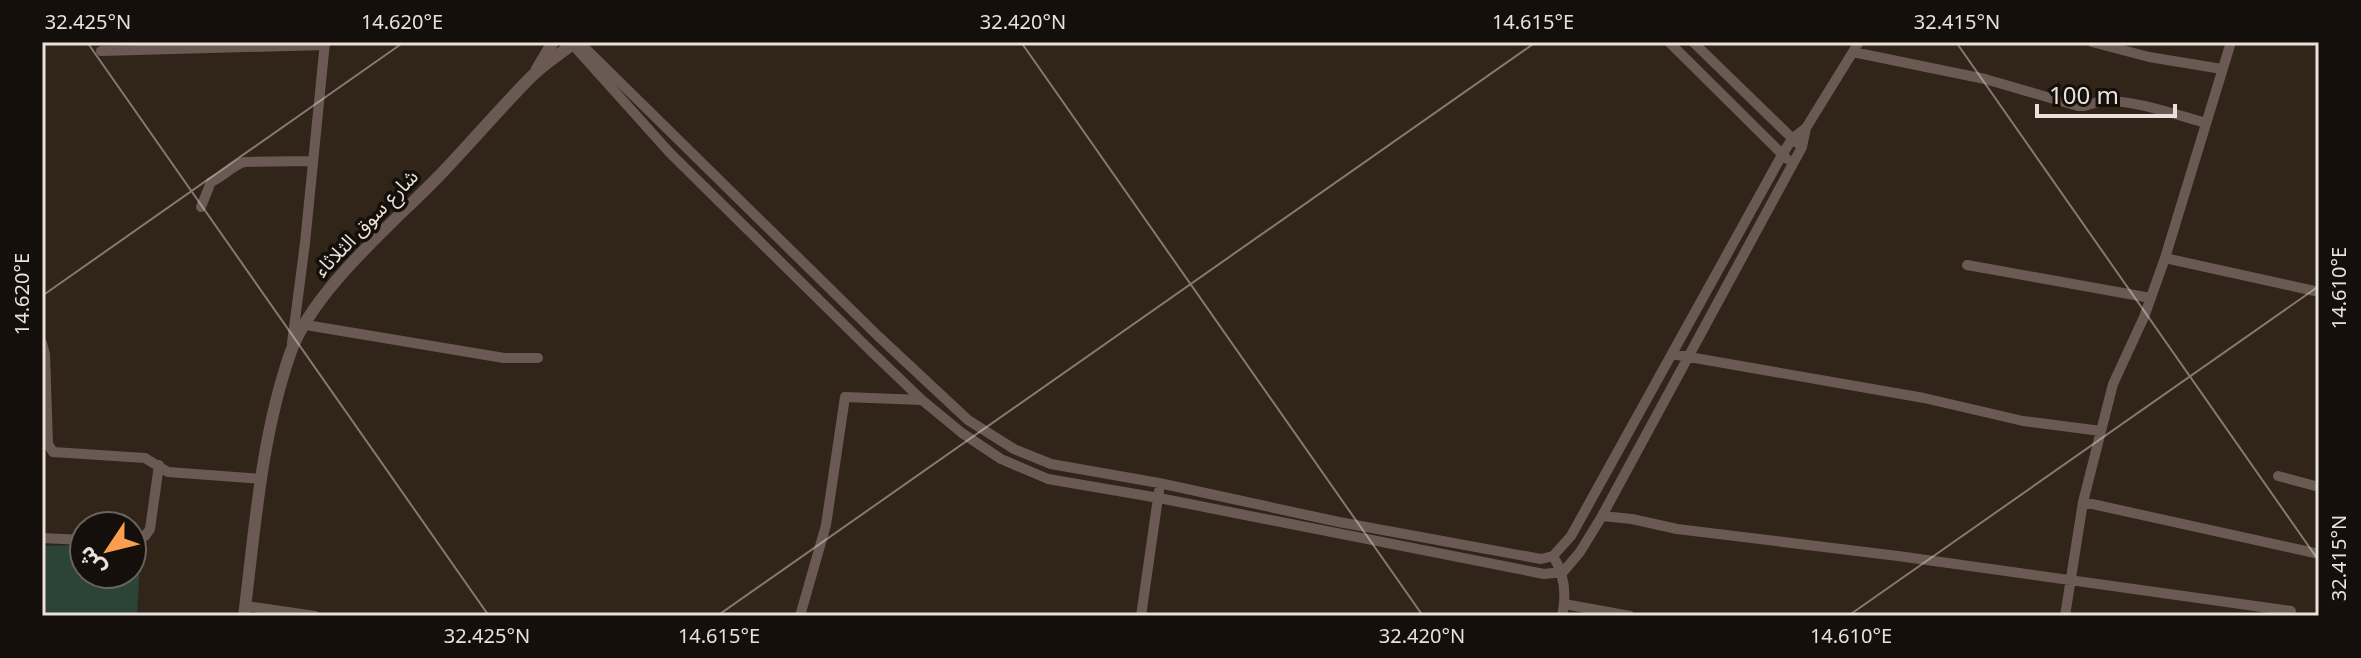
<svg xmlns="http://www.w3.org/2000/svg" width="2361" height="658" font-family="'Noto Sans','Noto Sans Arabic',sans-serif">
<rect width="100%" height="100%" fill="#312419"/>
<!-- green -->
<path fill="#2c4438" d="M132,544H141L137,616H42V546L84,545V574H132Z"/>
<g fill="none" stroke-linecap="round" stroke-linejoin="round">
<!-- minor -->
<path stroke="#6b5a54" stroke-width="10" d="M579,42L878,336L968,420L1014,449L1051,464L1159,483L1339,522L1541,559L1553,556L1571,536L1782,155L1792,139L1806,128L1859,42
M1669,42L1787,159
M1693,42L1797,143
M2092,42L2149,57L2222,69
M573,45L670,153L874,354L922,400L962,433L1001,459L1048,479L1159,498L1544,574L1563,572L1580,552L1602,516L1802,147L1806,128
M101,51L325,45
M1853,52L1985,79L2078,106C2088,107 2093,102 2103,101C2136,100 2173,114 2206,123
M201,207L211,182C223,177 232,166 244,162L313,161
M2165,258L2319,292
M1967,265L2151,298
M306,325L504,358H538
M42,343L45,354L48,444L53,452L145,458L168,472L262,479
M292,343L305,243L325,42
M1672,354L1924,398L2023,421L2101,431
M2278,476L2319,487
M2083,502L2319,554
M1602,516L1632,519L1677,529L1898,556L2291,611
M42,538L84,540
M132,541L145,536L150,529L159,465
M1553,556C1565,575 1567,594 1562,616
M1564,604L1630,616
M246,606L315,616
M800,616L826,525L845,397L922,400
M1141,616L1159,491
M2065,616L2083,502L2113,384L2144,317L2165,258L2231,42"/>
<!-- tertiary -->
<path stroke="#6b5a54" stroke-width="12" d="M537,69L553,42
M244,616C255,528 261,438 290,354C312,291 390,226 437,178C469,145 499,109 532,76C543,65 557,56 570,46"/>
</g>
<!-- ticks -->
<path fill="none" stroke="#eae1da" stroke-width="2" stroke-opacity="0.45" d="M87,42L489,616M1021,42L1423,616M1956,42L2319,561M42,296L404,42M717,616L1536,42M1848,616L2319,286"/>
<g text-anchor="middle" stroke-width="7" stroke-linejoin="round" paint-order="stroke">
<!-- street labels -->
<g font-size="20" fill="#eae1da" stroke="#140f0a">
<text transform="translate(366 223) rotate(-46)" y="7">شارع سوق الثلاثاء</text>
</g>
</g>
<!-- border -->
<rect width="2361" height="658" fill="none" stroke="#140f0a" stroke-width="88"/>
<!-- north arrow -->
<g transform="translate(108 550) rotate(235)"><circle r="38" fill="#140f0a" stroke="#6a635d" stroke-width="2"/>
<path d="M0-6L14 30L0 20L-14 30Z" fill="#fa9f4f"/>
<text y="-12" font-size="22" font-weight="bold" text-anchor="middle" fill="#eae1da">ش</text>
</g>
<!-- scale -->
<path d="M2037 104v12h138v-12" fill="none" stroke="#eae1da" stroke-width="4"/>
<text x="2049" y="104" font-size="24" fill="#eae1da" stroke="#140f0a" stroke-width="6" paint-order="stroke">100 m</text>
<rect x="44" y="44" width="2273" height="570" fill="none" stroke="#eae1da" stroke-width="3"/>
<g font-size="20" text-anchor="middle" fill="#eae1da">
<text x="88" y="29">32.425°N</text>
<text x="402" y="29">14.620°E</text>
<text x="1023" y="29">32.420°N</text>
<text x="1533" y="29">14.615°E</text>
<text x="1957" y="29">32.415°N</text>
<text transform="translate(2339 288) rotate(-90)" y="7">14.610°E</text>
<text transform="translate(22 294) rotate(-90)" y="7">14.620°E</text>
<text transform="translate(2339 558) rotate(-90)" y="7">32.415°N</text>
<text x="487" y="643">32.425°N</text>
<text x="719" y="643">14.615°E</text>
<text x="1422" y="643">32.420°N</text>
<text x="1851" y="643">14.610°E</text>
</g>
</svg>
